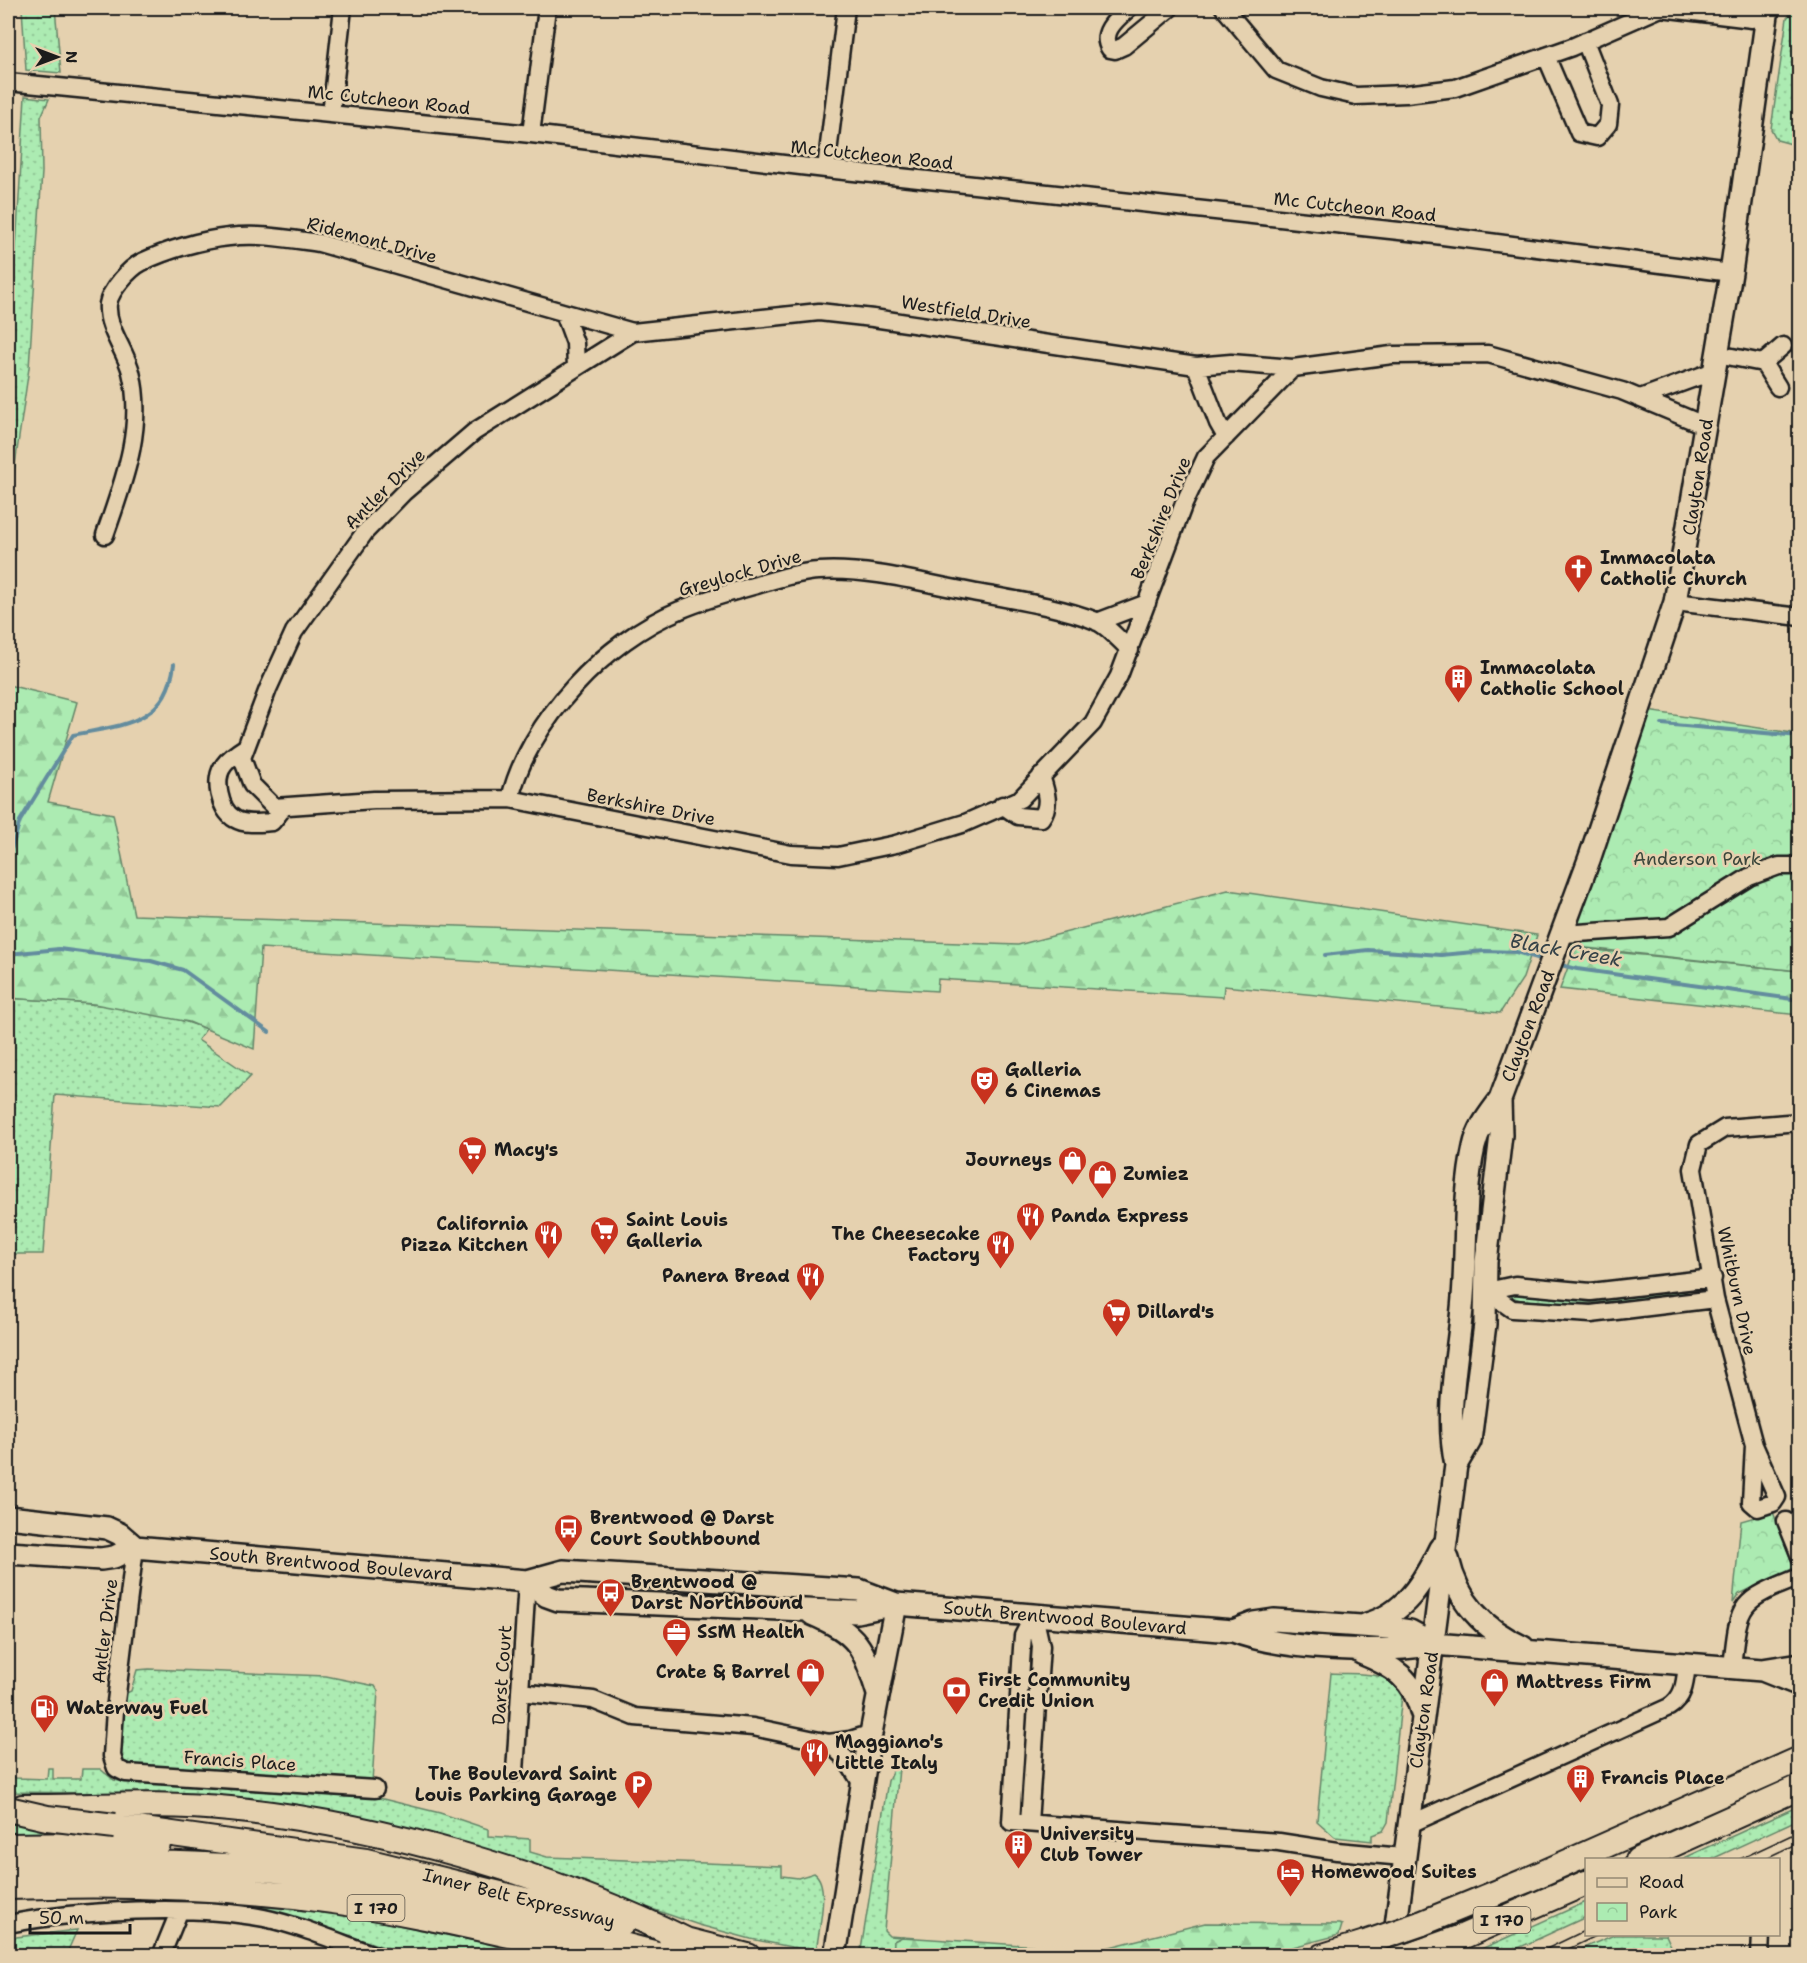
<svg xmlns="http://www.w3.org/2000/svg" width="1807" height="1963" font-family="'Shantell Sans',sans-serif">
<defs>
<pattern id="grass-dots" width="8" height="8" patternUnits="userSpaceOnUse" patternTransform="scale(1.5)"><rect width="8" height="8" fill="#acebb2"/><path d="M2 2h.1M6 6h.1" fill="none" stroke="#93c998" stroke-width="1.8" stroke-linecap="round"/></pattern>
<pattern id="forest-firs" width="22" height="20" patternUnits="userSpaceOnUse" patternTransform="scale(1.5)"><rect width="22" height="20" fill="#acebb2"/><path d="M5 1l3.5 6h-7zM16 11l3.5 6h-7z" fill="#93c998"/></pattern>
<pattern id="park-crowns" width="20" height="18" patternUnits="userSpaceOnUse" patternTransform="scale(1.5)"><rect width="20" height="18" fill="#acebb2"/><path d="M2 6a3 3 0 1 1 6 0M12 15a3 3 0 1 1 6 0" fill="none" stroke="#93c998"/></pattern>
</defs>
<rect width="100%" height="100%" fill="#e5d1af"/>
<filter id="ink" filterUnits="userSpaceOnUse"><feTurbulence type="fractalNoise" baseFrequency=".0167" numOctaves="2"/><feDisplacementMap in="SourceGraphic" scale="12" xChannelSelector="R" yChannelSelector="G"/><feConvolveMatrix kernelMatrix="1 2 1 2 8 2 1 2 1" color-interpolation-filters="sRGB"/></filter>
<g filter="url(#ink)">
<!-- grass -->
<path fill="url(#grass-dots)" stroke="#648467" stroke-width="1.5" d="M22,8H55L61,73L26,70Z
M1795,8H1800L1799,146L1777,140L1771,129L1787,18Z
M25,96L49,99L41,117L42,172L29,368L8,513V318L16,248Z
M8,998C69,1002 148,1005 206,1029L198,1040L251,1076L221,1107L55,1095L43,1254H8Z
M1687,1286L1688,1290L1683,1294C1654,1298 1529,1313 1510,1295V1292Z
M149,1669L326,1676L375,1686L378,1691L372,1782L122,1764L119,1755L124,1694L131,1691L137,1670Z
M1331,1673C1354,1675 1394,1669 1402,1695L1388,1822L1383,1831L1372,1835V1841L1335,1837L1317,1821Z
M48,1768H53V1779H81L82,1769H100L114,1780L125,1782L379,1798L440,1813L488,1829V1836L530,1839V1852L547,1857L782,1866V1876L798,1878L814,1873C831,1884 818,1933 816,1952L751,1939L699,1925L564,1879L334,1812L253,1798L196,1794L8,1792V1774L16,1778L47,1779Z
M899,1768L884,1931L889,1936L902,1937L894,1941L893,1955L860,1956L888,1781L893,1770Z
M1799,1806V1819L1712,1859H1682Z
M27,1822L107,1833L8,1837V1825Z
M1586,1902V1917L1503,1955H1468Z
M258,1906L354,1916L544,1955H408Z
M77,1930L66,1955H8V1938Z
M1614,1935H1666L1675,1955H1567Z"/>
<!-- forest -->
<path fill="url(#forest-firs)" stroke="#648467" stroke-width="1.5" d="M8,685L77,702L48,802L113,814L134,915L1018,945L1228,890L1537,935L1523,978L1500,1013L1224,986L1223,997L938,979L937,991L261,948L254,1049L189,1022L94,1004L8,998Z
M1575,948L1799,971V1015L1560,989Z
M1205,1923L1339,1924L1342,1925L1339,1935L1289,1948L1238,1955L893,1956L894,1941L902,1937L1098,1950Z"/>
<!-- park -->
<path fill="url(#park-crowns)" stroke="#648467" stroke-width="1.5" d="M1641,710L1799,734V971L1559,945Z
M1773,1512L1794,1568L1739,1594L1733,1603L1741,1521Z"/>
<g fill="none" stroke-linecap="round" stroke-linejoin="round">
<!-- stream -->
<path stroke="#638c9e" stroke-width="4" d="M1662,724L1800,736
M8,860L20,821L73,735C122,725 167,724 174,664
M8,954L59,949L151,961L183,970L269,1032
M1325,955L1368,950L1441,955L1485,951L1516,952L1544,960
M1557,964L1577,969L1800,1000"/>
<defs>
<path id="minor" d="M1129,8C1118,18 1099,32 1110,49L1115,50L1124,46L1170,8
M1224,8L1276,70L1321,88L1356,96L1406,94L1455,88L1572,47L1661,8L1752,19L1766,8
M1546,56L1579,133L1597,137L1608,124L1610,105L1585,41
M8,82L531,134L826,169L1427,234L1731,273
M331,114L343,8
M531,134L547,8
M826,169L846,8
M564,313L575,343L576,368
M633,332L474,432L404,492L365,532L294,632L268,689L242,758L252,785L274,807L374,800L510,799L791,854L838,856L896,844L965,823L1020,799L1093,723L1119,676L1183,506L1206,457L1293,368L1392,355L1488,354L1622,391L1706,426
M1717,354L1763,363L1778,387
M1763,363L1783,346
M1196,366L1218,423L1226,437
M1640,398L1714,371
M105,535C123,483 145,428 131,372C125,349 106,328 108,304C110,290 130,268 142,262C167,250 201,240 229,237C259,233 290,239 319,243L633,332L819,312L873,318L1196,366L1231,363L1293,368
M1675,602L1800,617
M1097,622L1147,603
M246,747C238,752 230,757 224,765C213,778 219,810 235,819C245,825 260,823 272,822L284,807
M510,799C528,722 606,640 680,610C703,600 728,593 753,586C774,580 797,572 819,571C870,568 923,583 972,592C1009,599 1062,607 1096,621C1108,626 1120,641 1130,650
M1002,805L1018,816L1041,818C1051,805 1046,791 1041,776
M1563,934L1669,927L1749,877L1779,866H1800
M1487,1291L1512,1309L1591,1314L1715,1299
M1487,1291L1515,1285L1591,1292L1713,1278
M1754,1445L1777,1497L1773,1503L1758,1508L1751,1502L1754,1445L1715,1299L1693,1169L1699,1144L1725,1128L1800,1122
M1786,1521L1800,1556
M135,1547L115,1710L112,1756L116,1768L126,1773L375,1789
M1034,1615L1023,1636L1022,1648L1011,1822L1279,1842L1337,1851L1403,1857
M1732,1667C1739,1602 1738,1601 1800,1577
M520,1692L593,1700L635,1717L753,1727L829,1743L850,1740L872,1733
M829,1743L846,1759L862,1784
M515,1772L527,1581
M1029,1823L1041,1646L1034,1615
M1408,1825L1669,1707C1685,1697 1685,1681 1687,1664
M8,1924C80,1910 191,1904 264,1918C302,1926 340,1943 377,1956
M161,1956L179,1912
M1760,1956L1761,1934"/>
<path id="major" d="M1456,1465L1470,1441L1485,1324L1486,1262L1501,1135L1500,1100L1590,857L1675,602L1731,273L1768,8
M8,1517L107,1528L120,1534L135,1547
M8,1553L101,1559L114,1557L135,1547L527,1581L563,1571L859,1590L896,1604L1233,1631C1283,1650 1382,1654 1434,1644L1762,1670L1800,1664
M1448,1559C1458,1602 1483,1629 1523,1647
M527,1581L547,1596L558,1600L857,1612L896,1604
M812,1614C859,1634 863,1647 878,1694
M1367,1624C1405,1614 1424,1581 1440,1548
M1233,1631L1254,1623L1274,1620L1390,1628L1410,1631L1434,1644
M1361,1653C1393,1666 1414,1679 1422,1714
M1762,1670L1800,1685
M835,1956L867,1754L896,1604
M1392,1956L1456,1465C1444,1411 1459,1353 1463,1297C1467,1247 1463,1196 1474,1147C1478,1128 1489,1115 1500,1100"/>
<path id="highway" d="M22,1807C91,1807 161,1802 230,1809C381,1824 550,1874 686,1940
M115,1826L366,1861L622,1924
M8,1846L158,1844
M1638,1860L1800,1787
M8,1866C109,1861 211,1861 311,1874C431,1891 548,1926 665,1956
M8,1887C116,1883 226,1886 333,1901C420,1913 506,1935 591,1953
M1420,1924L1525,1881L1800,1759
M670,1936L748,1956
M1323,1956L1365,1943
M1408,1956L1464,1936L1586,1883"/>
</defs>
<!-- minor casing -->
<use href="#minor" stroke="#1c1c1c" stroke-width="21"/>
<!-- major casing -->
<use href="#major" stroke="#1c1c1c" stroke-width="26"/>
<!-- highway casing -->
<use href="#highway" stroke="#1c1c1c" stroke-width="28"/>
<!-- minor -->
<use href="#minor" stroke="#e5d1af" stroke-width="16"/>
<!-- major -->
<use href="#major" stroke="#e5d1af" stroke-width="21"/>
<!-- highway -->
<use href="#highway" stroke="#e5d1af" stroke-width="24"/>
<!-- tram -->
<path stroke="#1c1c1c" stroke-width="1.5" d="M1738,1860L1800,1831
M1762,1860L1800,1842
M1532,1956L1586,1930
M1554,1956L1600,1934"/>
<defs>
<path id="highway-bridge" d="M8,1809L47,1818L115,1826
M1365,1943L1420,1924"/>
</defs>
<!-- highway-bridge casing -->
<use href="#highway-bridge" stroke="#1c1c1c" stroke-width="28" stroke-linecap="butt"/>
<!-- highway-bridge -->
<use href="#highway-bridge" stroke="#e5d1af" stroke-width="24"/>
</g>
</g>
<!-- icons -->
<defs>
<symbol id="church-pin" viewBox="-11 -11 22 30"><path d="M0 17L-7.5 6A9.5 9.5 0 1 1 7.5 6Z" fill="#c8321e" stroke="#e5d1af"/><path d="M-1.2-6h2.4v3.5h3.3v2.4h-3.3V6h-2.4V-.1h-3.3v-2.4h3.3Z" fill="#fff"/></symbol>
<symbol id="building-pin" viewBox="-11 -11 22 30"><path d="M0 17L-7.5 6A9.5 9.5 0 1 1 7.5 6Z" fill="#c8321e" stroke="#e5d1af"/><path d="M-4-6H4V6H1V3H-1V6H-4ZM-2.5-4.3h1.7v1.8h-1.7ZM.8-4.3h1.7v1.8H.8ZM-2.5-1h1.7V.8h-1.7ZM.8-1h1.7V.8H.8Z" fill="#fff"/></symbol>
<symbol id="theatre-pin" viewBox="-11 -11 22 30"><path d="M0 17L-7.5 6A9.5 9.5 0 1 1 7.5 6Z" fill="#c8321e" stroke="#e5d1af"/><path d="M-5-5.5Q0-4 5-5.5V0Q5 5 0 6Q-5 5-5 0ZM-3.3-2.5H-1v1.5H-3.3ZM1-2.5H3.3v1.5H1ZM-2.8 1Q0 5.5 2.8 1Z" fill="#fff"/></symbol>
<symbol id="supermarket-pin" viewBox="-11 -11 22 30"><path d="M0 17L-7.5 6A9.5 9.5 0 1 1 7.5 6Z" fill="#c8321e" stroke="#e5d1af"/><path d="M-6-5.5h2.5l.6 2H6L4.5 2H-2.5L-4.4-4H-6ZM-1.5 3.2a1.3 1.3 0 1 0 .1 0ZM3 3.2a1.3 1.3 0 1 0 .1 0Z" fill="#fff"/></symbol>
<symbol id="shop-pin" viewBox="-11 -11 22 30"><path d="M0 17L-7.5 6A9.5 9.5 0 1 1 7.5 6Z" fill="#c8321e" stroke="#e5d1af"/><path d="M-5-2.5h2.3a2.7 3.5 0 0 1 5.4 0H5L5.5 6h-11ZM-1.5-2.5h3a1.5 2.3 0 0 0-3 0Z" fill="#fff"/></symbol>
<symbol id="restaurant-pin" viewBox="-11 -11 22 30"><path d="M0 17L-7.5 6A9.5 9.5 0 1 1 7.5 6Z" fill="#c8321e" stroke="#e5d1af"/><path d="M-5-6h1v4h1v-4h1v4h1v-4h1v5L-1.5 .5V6h-2V.5L-5-1ZM5-6V6H3V1.5H1.5Q1.5-4 5-6Z" fill="#fff"/></symbol>
<symbol id="bus-pin" viewBox="-11 -11 22 30"><path d="M0 17L-7.5 6A9.5 9.5 0 1 1 7.5 6Z" fill="#c8321e" stroke="#e5d1af"/><path d="M-5-6H5V4H4V6H2V4H-2V6H-4V4H-5ZM-3.5-4V0h7V-4ZM-3.5 1.2v1.5H-2V1.2ZM2 1.2v1.5H3.5V1.2Z" fill="#fff"/></symbol>
<symbol id="office-pin" viewBox="-11 -11 22 30"><path d="M0 17L-7.5 6A9.5 9.5 0 1 1 7.5 6Z" fill="#c8321e" stroke="#e5d1af"/><path d="M-6-3h4V-5.5h4V-3h4V5H-6ZM-1-4.5V-3h2v-1.5ZM-6 0V1H6V0Z" fill="#fff"/></symbol>
<symbol id="bank-pin" viewBox="-11 -11 22 30"><path d="M0 17L-7.5 6A9.5 9.5 0 1 1 7.5 6Z" fill="#c8321e" stroke="#e5d1af"/><path d="M-6-4H6V4H-6ZM0-2.3a2.3 2.3 0 1 0 0 4.6a2.3 2.3 0 1 0 0-4.6Z" fill="#fff"/></symbol>
<symbol id="fuel-pin" viewBox="-11 -11 22 30"><path d="M0 17L-7.5 6A9.5 9.5 0 1 1 7.5 6Z" fill="#c8321e" stroke="#e5d1af"/><path d="M-5.5-6h7V0h2V4h1.3V-2.5L3-4.5l.8-.8L6-3V5H2.5V1h-1V6h-7ZM-4.2-4.7v3.2H.2V-4.7Z" fill="#fff"/></symbol>
<symbol id="parking-pin" viewBox="-11 -11 22 30"><path d="M0 17L-7.5 6A9.5 9.5 0 1 1 7.5 6Z" fill="#c8321e" stroke="#e5d1af"/><path d="M-3.5-5.5H1a3.5 3.5 0 0 1 0 7H-1V5.5H-3.5ZM-1-3.4V-.6H.8a1.4 1.4 0 0 0 0-2.8Z" fill="#fff"/></symbol>
<symbol id="hotel-pin" viewBox="-11 -11 22 30"><path d="M0 17L-7.5 6A9.5 9.5 0 1 1 7.5 6Z" fill="#c8321e" stroke="#e5d1af"/><path d="M-6-4.5h1.5V1H6V5H4.5V3h-9V5H-6ZM-4 0a1.8 1.8 0 1 1 3.6 0ZM.5 0V-2.5h3Q6-2.5 6 0Z" fill="#fff"/></symbol>
</defs>
<g fill-rule="evenodd">
<use href="#church-pin" x="1562" y="552" width="33" height="45"/>
<use href="#building-pin" x="1442" y="662" width="33" height="45"/>
<use href="#theatre-pin" x="968" y="1064" width="33" height="45"/>
<use href="#supermarket-pin" x="456" y="1134" width="33" height="45"/>
<use href="#shop-pin" x="1056" y="1144" width="33" height="45"/>
<use href="#shop-pin" x="1086" y="1158" width="33" height="45"/>
<use href="#restaurant-pin" x="1014" y="1200" width="33" height="45"/>
<use href="#supermarket-pin" x="588" y="1214" width="33" height="45"/>
<use href="#restaurant-pin" x="532" y="1218" width="33" height="45"/>
<use href="#restaurant-pin" x="984" y="1228" width="33" height="45"/>
<use href="#restaurant-pin" x="794" y="1260" width="33" height="45"/>
<use href="#supermarket-pin" x="1100" y="1296" width="33" height="45"/>
<use href="#bus-pin" x="552" y="1512" width="33" height="45"/>
<use href="#bus-pin" x="594" y="1576" width="33" height="45"/>
<use href="#office-pin" x="660" y="1616" width="33" height="45"/>
<use href="#shop-pin" x="794" y="1656" width="33" height="45"/>
<use href="#shop-pin" x="1478" y="1666" width="33" height="45"/>
<use href="#bank-pin" x="940" y="1674" width="33" height="45"/>
<use href="#fuel-pin" x="28" y="1692" width="33" height="45"/>
<use href="#restaurant-pin" x="798" y="1736" width="33" height="45"/>
<use href="#building-pin" x="1564" y="1762" width="33" height="45"/>
<use href="#parking-pin" x="622" y="1768" width="33" height="45"/>
<use href="#building-pin" x="1002" y="1828" width="33" height="45"/>
<use href="#hotel-pin" x="1274" y="1856" width="33" height="45"/>
</g>
<g text-anchor="middle" stroke-width="5" stroke-linejoin="round" paint-order="stroke">
<!-- shield labels -->
<g fill="#e5d1af" stroke="#585248" stroke-width="1.5">
<rect x="347.5" y="1895" width="57" height="26" rx="4.5"/>
<rect x="1473.5" y="1907" width="57" height="26" rx="4.5"/>
</g>
<g font-size="16" font-weight="bold" fill="#1c1c1c">
<text x="376" y="1914">I 170</text>
<text x="1502" y="1926">I 170</text>
</g>
<!-- street labels -->
<g font-size="18" fill="#1c1c1c" stroke="#e5d1af">
<text transform="translate(389 100) rotate(6)" y="6">Mc Cutcheon Road</text>
<text transform="translate(872 155) rotate(6)" y="6">Mc Cutcheon Road</text>
<text transform="translate(1355 207) rotate(6)" y="6">Mc Cutcheon Road</text>
<text transform="translate(372 240) rotate(15)" y="6">Ridemont Drive</text>
<text transform="translate(966 312) rotate(9)" y="6">Westfield Drive</text>
<text transform="translate(1698 477) rotate(-81)" y="6">Clayton Road</text>
<text transform="translate(385 489) rotate(-45)" y="6">Antler Drive</text>
<text transform="translate(1161 518) rotate(-68)" y="6">Berkshire Drive</text>
<text transform="translate(740 573) rotate(-16)" y="6">Greylock Drive</text>
<text transform="translate(651 807) rotate(11)" y="6">Berkshire Drive</text>
<text transform="translate(1528 1026) rotate(-69)" y="6">Clayton Road</text>
<text transform="translate(1737 1291) rotate(78)" y="6">Whitburn Drive</text>
<text transform="translate(331 1564) rotate(5)" y="6">South Brentwood Boulevard</text>
<text transform="translate(1065 1618) rotate(5)" y="6">South Brentwood Boulevard</text>
<text transform="translate(105 1631) rotate(-83)" y="6">Antler Drive</text>
<text transform="translate(502 1675) rotate(-86)" y="6">Darst Court</text>
<text transform="translate(1424 1710) rotate(-82)" y="6">Clayton Road</text>
<text transform="translate(240 1761) rotate(4)" y="6">Francis Place</text>
<text transform="translate(519 1898) rotate(14)" y="6">Inner Belt Expressway</text>
</g>
<!-- poi labels -->
<g font-size="18" font-weight="bold" fill="#1c1c1c" stroke="#e5d1af" text-anchor="start">
<text x="1600" y="564">Immacolata<tspan x="1600" dy="21">Catholic Church</tspan></text>
<text x="1480" y="674">Immacolata<tspan x="1480" dy="21">Catholic School</tspan></text>
<text x="1005" y="1076">Galleria<tspan x="1005" dy="21">6 Cinemas</tspan></text>
<text x="494" y="1156">Macy's</text>
<text x="1052" y="1166" text-anchor="end">Journeys</text>
<text x="1123" y="1180">Zumiez</text>
<text x="1051" y="1222">Panda Express</text>
<text x="626" y="1226">Saint Louis<tspan x="626" dy="21">Galleria</tspan></text>
<text x="528" y="1230" text-anchor="end">California<tspan x="528" dy="21">Pizza Kitchen</tspan></text>
<text x="980" y="1240" text-anchor="end">The Cheesecake<tspan x="980" dy="21">Factory</tspan></text>
<text x="790" y="1282" text-anchor="end">Panera Bread</text>
<text x="1137" y="1318">Dillard's</text>
<text x="590" y="1524">Brentwood @ Darst<tspan x="590" dy="21">Court Southbound</tspan></text>
<text x="631" y="1588">Brentwood @<tspan x="631" dy="21">Darst Northbound</tspan></text>
<text x="697" y="1638">SSM Health</text>
<text x="790" y="1678" text-anchor="end">Crate &amp; Barrel</text>
<text x="978" y="1686">First Community<tspan x="978" dy="21">Credit Union</tspan></text>
<text x="1516" y="1688">Mattress Firm</text>
<text x="66" y="1714">Waterway Fuel</text>
<text x="835" y="1748">Maggiano's<tspan x="835" dy="21">Little Italy</tspan></text>
<text x="617" y="1780" text-anchor="end">The Boulevard Saint<tspan x="617" dy="21">Louis Parking Garage</tspan></text>
<text x="1601" y="1784">Francis Place</text>
<text x="1040" y="1840">University<tspan x="1040" dy="21">Club Tower</tspan></text>
<text x="1311" y="1878">Homewood Suites</text>
</g>
<!-- park labels -->
<g font-size="18" fill="#39453a" stroke="#e5d1af">
<text x="1697" y="865">Anderson Park</text>
</g>
<!-- water labels -->
<g font-size="20" font-style="italic" fill="#344147" stroke="#e5d1af">
<text transform="translate(1566 950) rotate(10)" y="7">Black Creek</text>
</g>
</g>
<!-- margin -->
<rect width="1807" height="1963" fill="none" stroke="#e5d1af" stroke-width="30"/>
<rect x="15" y="15" width="1777" height="1933" fill="none" stroke="#1c1c1c" stroke-width="2" filter="url(#ink)"/>
<!-- legend -->
<rect x="1585" y="1858" width="195" height="78" fill="#e5d1af" stroke="#958974" stroke-width="1.5"/>
<rect x="1597" y="1878" width="30" height="9" fill="#e5d1af" stroke="#958974" stroke-width="1.5"/>
<text x="1639" y="1888" font-size="18" fill="#1c1c1c">Road</text>
<rect x="1597" y="1903" width="30" height="18" fill="url(#park-crowns)" stroke="#958974" stroke-width="1.5"/>
<text x="1639" y="1918" font-size="18" fill="#1c1c1c">Park</text>
<!-- north arrow -->
<g transform="translate(57 57) rotate(90)" stroke="#e5d1af" stroke-width="4.5" paint-order="stroke">
<path d="M0-4.5L10 22L0 15L-10 22Z" fill="#1c1c1c"/>
<text y="-9" font-size="16" font-weight="bold" text-anchor="middle" fill="#1c1c1c">N</text>
</g>
<!-- scale -->
<path d="M30 1924v9h100v-9" fill="none" stroke="#1c1c1c" stroke-width="3"/>
<text x="39" y="1924" font-size="18" fill="#1c1c1c" stroke="#e5d1af" stroke-width="4.5" paint-order="stroke">50 m</text>
</svg>
